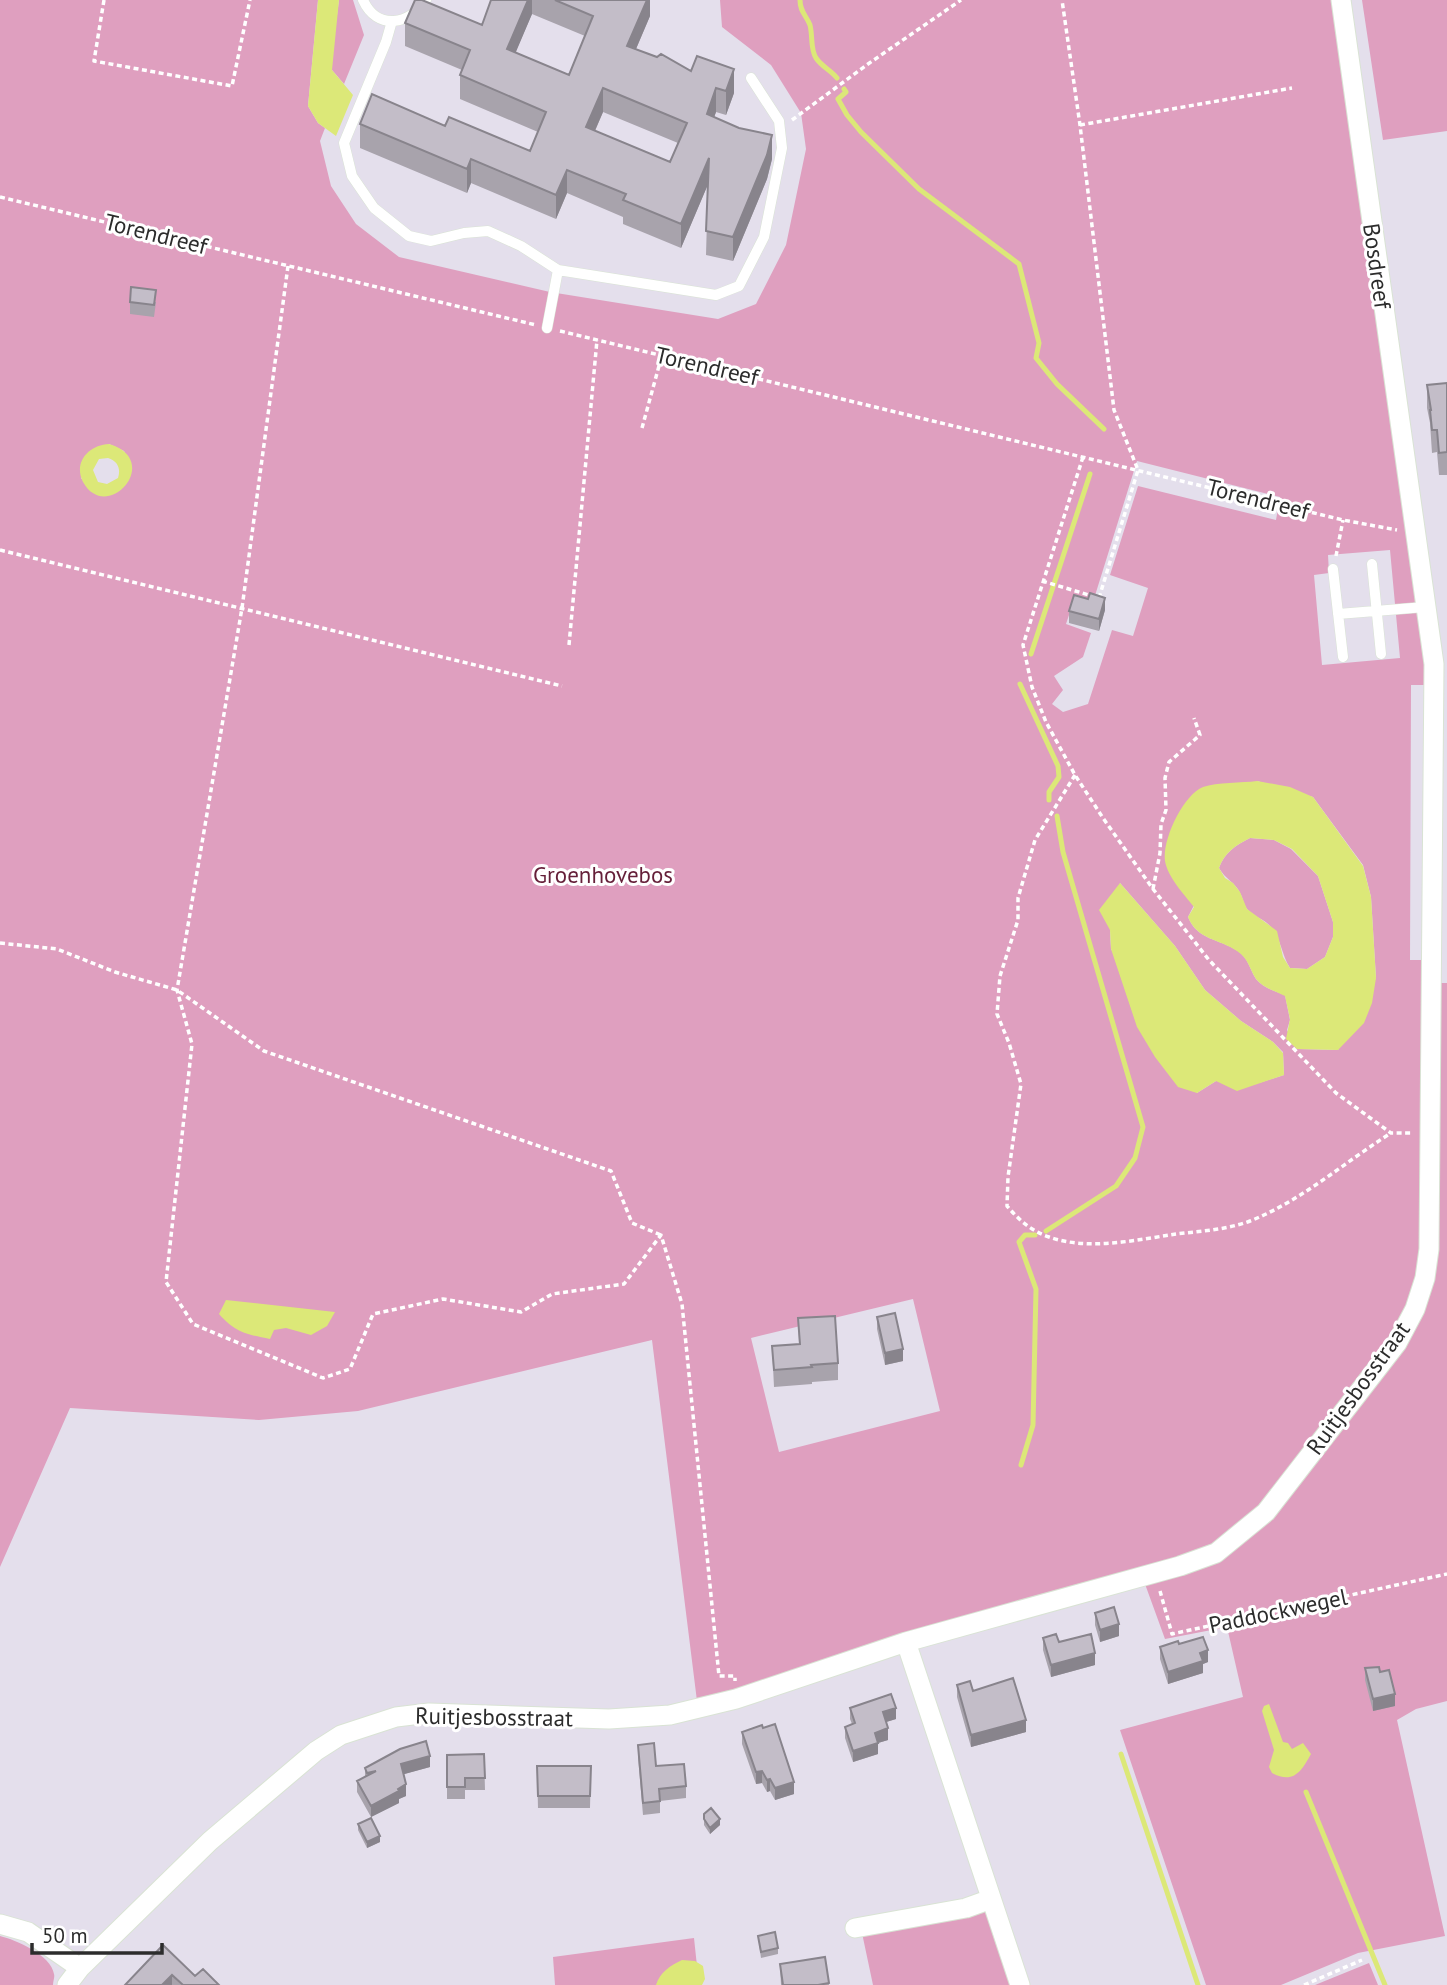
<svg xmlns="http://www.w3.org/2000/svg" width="1447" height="1985" font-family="'PT Sans',sans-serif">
<rect width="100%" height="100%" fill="#e4dfec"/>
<!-- green -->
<path fill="#df9fbf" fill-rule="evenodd" d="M0,0H318L308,106L318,123L325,128L320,141L331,186L356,224L399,257L550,292L718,319L756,304L786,245L806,149L801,113L771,65L722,27L720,0H1333L1425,666V685H1411L1410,960H1424L1425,983H1447V1701L1416,1709L1397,1720L1445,1936L1358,1953L1281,1985H1206L1120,1730L1243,1697L1227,1627L1165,1639L1145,1584L697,1701L652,1340L358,1411L259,1420L70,1408L0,1567ZM109,444L124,451L132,467L99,495L91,491L81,478ZM1137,461L1280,497L1276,520L1138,486L1110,575L1148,588L1133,636L1112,630L1088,704L1063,712L1052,704L1063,690L1054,676L1083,657L1091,633L1066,624L1075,597L1093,602ZM1390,550L1400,658L1322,665L1314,575L1329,573L1328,555ZM1257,781L1313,797L1363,865L1371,897L1376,978L1338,1050L1297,1049L1287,1030L1290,1020L1285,995C1275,991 1263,988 1256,979C1249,968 1249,959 1238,951C1220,939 1197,940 1188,917ZM1120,883L1175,946L1205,990L1241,1021L1273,1042L1283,1052L1284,1075L1259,1083L1216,1081L1197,1093L1111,949L1110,930ZM913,1299L940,1411L779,1452L751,1338Z
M339,0H353L364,35L344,84L332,70L331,61Z
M1362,0H1447V131L1383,140Z
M1250,838L1274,840L1291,849L1318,876L1333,922V937L1325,957L1307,969L1290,968C1281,954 1281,936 1268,924C1263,919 1255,917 1250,912C1243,906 1244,900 1240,893C1236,883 1225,879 1219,868C1224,853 1236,845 1250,838Z
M991,1907L1015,1985H873L862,1933Z
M0,1936C16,1940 51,1955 54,1974C55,1977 53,1981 53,1985H0Z
M694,1938L699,1985H555L553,1957Z
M1369,1963L1378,1985H1315Z"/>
<!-- water -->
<path fill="#dce878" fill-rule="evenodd" d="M318,0H339L332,70L353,95L336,136L318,123L308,106Z
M109,444C164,460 107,525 83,482C73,462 89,445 109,444ZM108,458C118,461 121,469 118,478L107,484L98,482L93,470L99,459Z
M1257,781L1290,787L1313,797L1363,866L1371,897L1376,978L1372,1003L1364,1023L1338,1050L1297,1049L1286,1039L1290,1019L1285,996C1275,991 1263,988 1256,979C1249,968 1249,959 1237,951C1220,939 1197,940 1188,917L1194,907C1184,894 1168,878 1165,861C1162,840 1183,795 1203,787C1217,782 1242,783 1257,781ZM1250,838L1274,840L1292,849L1318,876L1333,922V937L1325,957L1307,969L1290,968L1283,957L1277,931L1247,909L1240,892L1233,883L1225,878L1219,868C1224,853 1236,845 1250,838Z
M1120,883L1175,946L1205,990L1241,1021L1273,1042L1283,1053L1284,1075L1237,1091L1216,1081L1197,1093L1178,1087L1155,1057L1137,1027L1111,949L1110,930L1099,910Z
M226,1300L335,1312L327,1326L311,1335L286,1328L274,1330L270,1339C246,1334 236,1333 219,1314Z
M1269,1704L1283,1742L1288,1743L1292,1749L1303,1743L1311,1754C1302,1770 1294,1785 1272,1773L1269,1767L1274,1750L1262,1711L1264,1706Z
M682,1960L695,1961L703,1966L705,1979L702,1985H656C660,1972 670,1966 682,1960Z"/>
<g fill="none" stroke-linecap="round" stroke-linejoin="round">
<!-- stream -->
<path stroke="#dce878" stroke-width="5" d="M800,0C800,12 806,15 810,25C813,37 810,48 816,58C822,67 831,70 837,78
M844,89L846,92L838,99L847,115L861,132L919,189L1019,264L1039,343L1036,358L1057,384L1104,429
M1031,654L1090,474
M1020,684L1058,766L1059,777L1049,792V800
M1046,1231L1116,1186L1135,1158L1143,1127L1063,852L1057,816
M1021,1465L1033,1425L1036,1289L1019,1242L1025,1235H1035
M1121,1754L1198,1985
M1306,1792L1385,1985"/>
<defs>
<path id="service" d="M363,0C377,31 410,25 426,0
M392,21L386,42L344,143L352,176L374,208L409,236L431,241L464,233L488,231L521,246L558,270L716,295L739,286L764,237L782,148L779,121L751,78
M547,328L558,270
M1372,564L1381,654
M1333,569L1343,657
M1338,614L1425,607"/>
<path id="minor" d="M906,1642L1020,1985
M0,1924L28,1932L80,1968L210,1841L316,1751L341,1735L396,1717L429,1713L609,1719L670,1715L736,1699L906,1642L1180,1566L1216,1553L1266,1512L1397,1343L1415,1309L1425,1278L1429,1249L1434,664L1341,0
M855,1928L966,1908L991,1899
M67,1985L80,1968"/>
</defs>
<!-- service casing -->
<use href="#service" stroke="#d9e3d4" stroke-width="11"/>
<!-- minor casing -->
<use href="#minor" stroke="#d9e3d4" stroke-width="21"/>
<!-- path -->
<path stroke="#fff" stroke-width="3.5" stroke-dasharray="5 3.5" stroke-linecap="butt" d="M104,0L94,61L232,86L250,0
M792,120L868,64L961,0
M1080,125L1292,88
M0,197L536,325
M288,266L242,608L177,990L192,1044L166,1282L193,1324L323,1378L350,1369L373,1314L443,1299L521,1312L552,1294L624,1284L661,1235L682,1304L719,1676H735V1681
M560,331L1343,520L1397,530
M642,428L662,355
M1083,457L1023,645L1032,687L1046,722L1075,775L1103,818L1153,889L1209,960L1336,1093L1391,1133H1413
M0,550L562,686
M1336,556L1343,520
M1042,581L1099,598L1138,470L1114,410L1080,125L1062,0
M569,645L597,340
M1075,775L1035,840L1018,898V920L1000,976L997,1014L1009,1043L1021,1084L1008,1177L1007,1206C1019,1220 1031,1231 1049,1237C1088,1251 1136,1240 1176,1234C1201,1231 1226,1230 1250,1221C1301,1201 1345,1162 1391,1133
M1153,889L1160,853L1161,824L1166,810L1165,778L1169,762L1200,735L1194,718
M0,943L57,949L115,972L177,990L264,1051L611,1171L632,1223L661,1235
M1160,1591L1172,1634L1447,1574
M1304,1985L1362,1960"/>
<!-- service -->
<use href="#service" stroke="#fff" stroke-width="10"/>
<!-- minor -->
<use href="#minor" stroke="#fff" stroke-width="19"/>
</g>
<!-- wall -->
<path fill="#a8a3ac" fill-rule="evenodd" d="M491,0H650V16L636,49L691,71L734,93L726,115L716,112L714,117L772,159L767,179L733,261L706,255L708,184L681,248L623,224V217L567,193L556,219L471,183L467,193L360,148V124L445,126L530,151L538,132L460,99V75L462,70L405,46V23L482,25ZM532,14L585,36L569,75L515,53ZM603,112L678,143L670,162L595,131Z
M130,302H156L154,317L130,314Z
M1447,383V475H1439L1437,452L1432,453L1430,423L1427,408V385Z
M1105,610L1099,631L1069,623V611Z
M877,1317L903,1361L885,1365L877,1329Z
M798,1318L838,1363V1380L812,1382V1384L774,1387L772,1346L799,1344Z
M1095,1613L1119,1636L1100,1642L1095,1625Z
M1043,1638L1059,1642L1095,1665L1051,1677L1043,1650Z
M1179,1644L1208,1662L1203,1664V1673L1168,1684L1160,1659V1647Z
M1365,1668L1395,1706L1373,1711L1365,1680Z
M957,1685L973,1691L1026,1732L971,1747L957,1697Z
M850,1708L896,1719L886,1722L888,1740L878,1743V1754L853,1762L845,1738V1727L852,1724L850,1719Z
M742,1732L794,1794L775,1800L770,1791L767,1792L762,1783L756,1784L742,1744Z
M638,1745L656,1766L686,1786V1798L660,1801V1813L643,1815L638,1757Z
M484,1754L485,1790H465V1799H447V1755Z
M537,1766H591L590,1808H538Z
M430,1767L404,1774L406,1796L399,1799V1803L371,1817L357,1792V1781L365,1777V1768Z
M704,1814L720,1825L710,1834L704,1825Z
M358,1824L380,1842L367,1848L358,1830Z
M758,1936L778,1948V1954L761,1958Z
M163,1945L195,1976L219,1985H125Z
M825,1957L829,1985H781L780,1964Z"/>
<!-- shaded-wall -->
<path fill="#88848c" d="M528,0H532V14L507,73V49Z
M647,0H650V16L627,70V46Z
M734,69V93L726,115V91Z
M603,88V112L586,151V127Z
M716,88V112L707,138V114Z
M772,135V159L767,179L733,261V237Z
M709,158V182L681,248V224Z
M471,159V183L467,193V169Z
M567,170V193L556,219V195Z
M1105,598V610L1099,631V619Z
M903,1349V1361L885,1365V1353Z
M1119,1624V1636L1100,1642V1630Z
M1208,1650V1662L1203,1664V1673L1168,1684V1672L1200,1653Z
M1095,1653V1665L1051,1677V1665Z
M1395,1694V1706L1373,1711V1699Z
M896,1708V1719L883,1723V1712Z
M1026,1720V1732L971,1747V1735Z
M888,1728V1740L878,1743V1754L853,1762V1751L875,1733Z
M430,1756V1767L401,1775V1764Z
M762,1771V1783L756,1784V1772Z
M770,1779V1791L767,1792V1780Z
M794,1782V1794L775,1800V1788Z
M406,1784V1796L399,1799V1803L371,1817V1806L398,1789Z
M720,1819V1825L710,1834V1828Z
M380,1836V1842L367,1848V1842Z
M172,1975V1985H162Z"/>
<!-- building -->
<path fill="#c3bdc8" stroke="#88848c" stroke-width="2" fill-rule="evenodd" d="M415,0H422L482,25L491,0H528L507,49L569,75L593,16L555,0H647L627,46L657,57L661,54L691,71L697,56L734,69L726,91L716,88L707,114L739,128L772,135L767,155L733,237L706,231L709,158L681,224L623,200L626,194L567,170L556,195L471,159L467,169L360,124L372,94L445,126L449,117L530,151L546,112L460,75L470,50L405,23ZM603,88L687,123L670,162L586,127Z
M131,287L156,290L154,305L130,302Z
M1447,383V452L1439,453L1437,430H1432L1430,410H1431L1427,385Z
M1090,593L1105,598L1099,619L1069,611L1074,595L1088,599Z
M895,1313L903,1349L885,1353L877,1317Z
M835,1316L838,1363L811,1365L812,1367L774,1370L772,1346L800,1344L798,1318Z
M1114,1607L1119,1624L1100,1630L1095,1613Z
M1056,1634L1059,1642L1091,1634L1095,1653L1051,1665L1043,1638Z
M1203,1637L1208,1650L1200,1653L1203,1661L1168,1672L1160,1647L1178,1641L1179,1644Z
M1379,1667L1380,1672L1389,1670L1395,1694L1373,1699L1365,1668Z
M1013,1678L1026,1720L971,1735L957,1685L970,1681L973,1691Z
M891,1694L896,1708L883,1712L888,1728L875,1733L878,1743L853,1751L845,1727L855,1723L850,1708Z
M775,1724L794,1782L775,1788L770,1779L767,1780L762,1771L756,1772L742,1732L762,1725L763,1728Z
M426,1741L430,1756L401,1764L406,1784L398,1789L399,1791L371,1806L357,1781L376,1771L367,1773L365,1768L400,1749Z
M654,1743L656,1766L684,1764L686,1786L659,1789L660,1801L643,1803L638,1745Z
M484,1754L485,1778H465V1787H447V1755Z
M537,1766H591L590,1796H538Z
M711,1808L720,1819L710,1828L704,1819V1814Z
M371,1818L380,1836L367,1842L358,1824Z
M775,1932L778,1948L761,1952L758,1936Z
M163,1945L195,1976L203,1969L219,1985H183L172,1975L162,1985H125Z
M825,1957L829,1983L818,1985H783L780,1964Z"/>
<g text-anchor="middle" stroke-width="6" stroke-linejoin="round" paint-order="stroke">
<!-- street labels -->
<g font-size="23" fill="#2c2c2c" stroke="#fff">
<text transform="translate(156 234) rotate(14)" y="8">Torendreef</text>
<text transform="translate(1377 266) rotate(82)" y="8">Bosdreef</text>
<text transform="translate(707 366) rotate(13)" y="8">Torendreef</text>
<text transform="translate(1258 499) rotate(14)" y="8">Torendreef</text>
<text transform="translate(1358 1388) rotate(-54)" y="8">Ruitjesbosstraat</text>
<text transform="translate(1278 1611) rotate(-12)" y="8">Paddockwegel</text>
<text transform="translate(494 1717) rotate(1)" y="8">Ruitjesbosstraat</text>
</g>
<!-- park labels -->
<g font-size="23" fill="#651f39" stroke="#fff">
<text x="603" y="883">Groenhovebos</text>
</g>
</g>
<!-- scale -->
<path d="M32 1943v10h130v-10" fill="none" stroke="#2c2c2c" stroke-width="3.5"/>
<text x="42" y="1943" font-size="21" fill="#2c2c2c" stroke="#ffffff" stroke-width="5" paint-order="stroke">50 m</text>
</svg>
